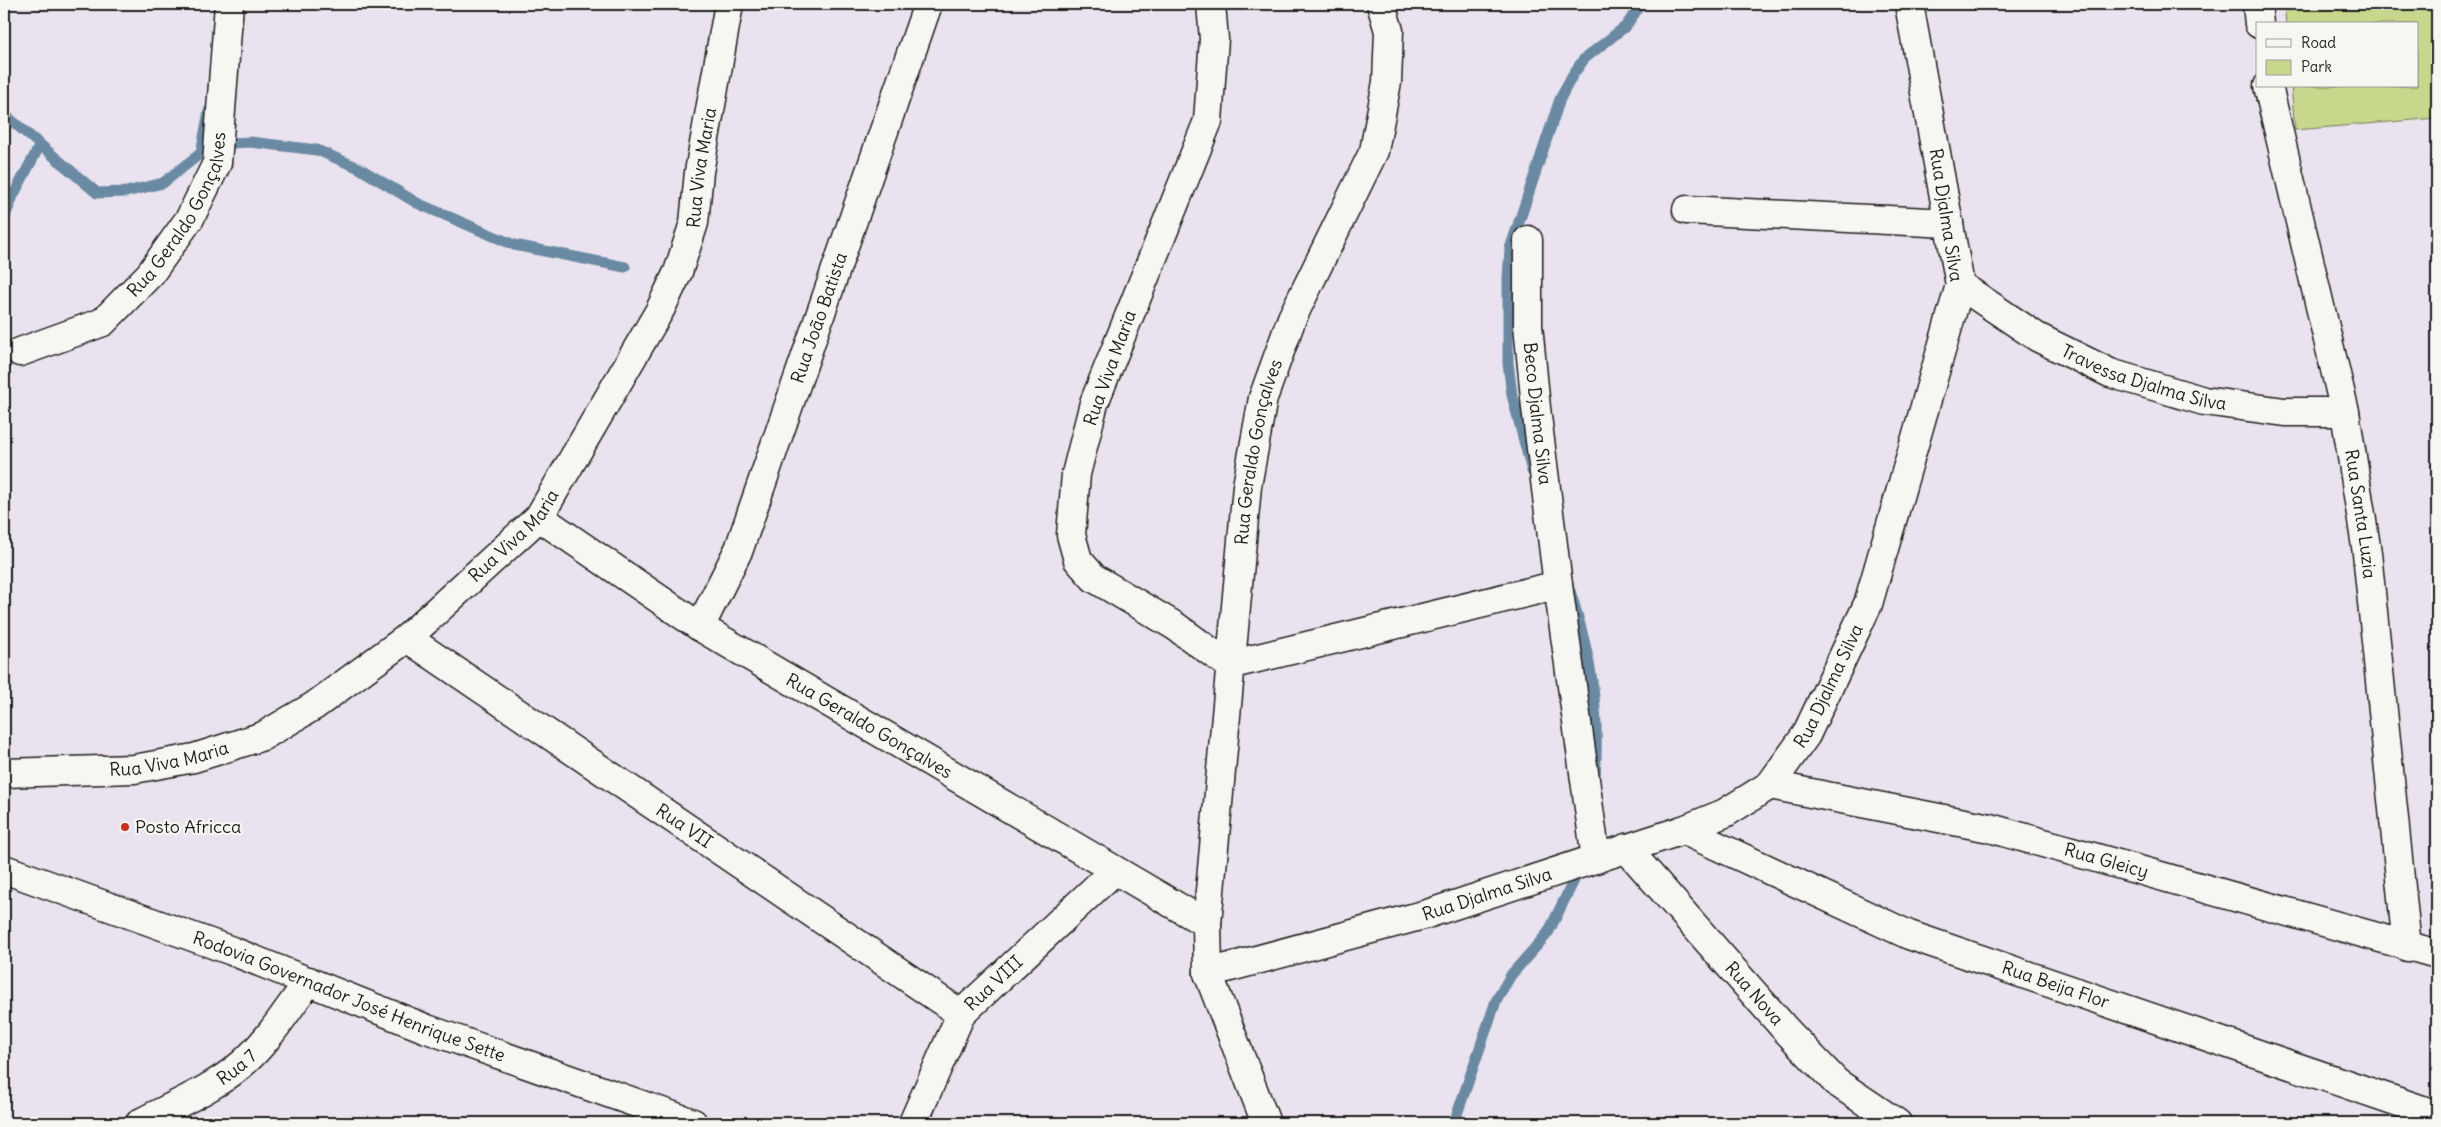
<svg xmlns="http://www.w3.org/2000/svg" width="2441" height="1127" font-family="Delius,sans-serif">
<rect width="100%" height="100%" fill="#eae2ee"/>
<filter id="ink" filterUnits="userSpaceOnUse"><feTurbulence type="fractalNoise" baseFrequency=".02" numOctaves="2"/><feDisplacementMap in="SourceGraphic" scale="10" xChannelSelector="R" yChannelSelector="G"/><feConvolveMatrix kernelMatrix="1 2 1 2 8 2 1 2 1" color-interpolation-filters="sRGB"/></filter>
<g filter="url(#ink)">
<!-- green -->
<path fill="#c7d78c" stroke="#727a54" d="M2284,4H2437V118L2295,130L2291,86H2417V24H2286Z"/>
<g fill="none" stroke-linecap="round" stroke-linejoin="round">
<!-- stream -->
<path stroke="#6b8aa4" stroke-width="11" d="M4,114L97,193L126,192L163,183L201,153L232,143L250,142L317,150L359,168L417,203L514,245L625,267
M201,153L209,111
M4,219L13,196L40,145
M1532,471L1512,395L1508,363V278L1510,249L1560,99L1572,76L1584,59L1626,26L1641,4
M1570,591C1591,657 1600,707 1595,777
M1454,1123L1496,1001L1511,975L1548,933L1580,868"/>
<defs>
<g id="street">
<path d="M1211,4L1214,39L1208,121L1094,403L1076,474L1071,535L1078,560L1094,578L1175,626L1229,665L1558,585L1596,859"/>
<path d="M2257,4L2259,24"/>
<path id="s1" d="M2268,86L2345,412L2367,553L2407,947"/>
<path d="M1687,210L1949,223"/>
<path id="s2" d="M1528,240V325L1536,408L1558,585"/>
<path id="s3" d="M1960,285L2037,337L2110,373L2204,401L2285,412H2345"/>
<path id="s4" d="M20,352L103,322L150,274L190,218L217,163L229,4"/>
<path id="s5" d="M539,517L700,627L1207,924"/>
<path id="s6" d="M700,627L739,549L928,4"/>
<path id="s7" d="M407,638L961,1014"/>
<path id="s8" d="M4,773L134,769L194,758L263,736L314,706L407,638L539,517L660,310L678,272L694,223L699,172L729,4"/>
<path id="s9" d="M1770,785L1990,828L2437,954"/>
<path id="s10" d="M1683,830L1909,935L2437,1115"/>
<path id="s11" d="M1626,848L1786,1030L1836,1082L1897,1123"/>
<path id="s12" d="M1208,973L1427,914L1683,830L1725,813L1770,785L1806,735L1868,604L1960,285L1909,4"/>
<path id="s13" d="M140,1123C174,1105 213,1089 242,1064C269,1041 288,1008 309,981"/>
<path id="s14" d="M913,1123L961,1014L1114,871"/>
<path id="s15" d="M1266,1123L1208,973L1207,924L1247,486L1263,398L1292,318L1374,151L1387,82L1389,31L1381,4"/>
</g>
<g id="secondary">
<path id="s16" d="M4,869L232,951L427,1029L693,1123"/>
</g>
</defs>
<!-- street casing -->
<use href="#street" stroke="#1c1c1c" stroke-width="31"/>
<!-- secondary casing -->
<use href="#secondary" stroke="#1c1c1c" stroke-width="31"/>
<!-- street -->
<use href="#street" stroke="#f6f6f2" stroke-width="28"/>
<!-- secondary -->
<use href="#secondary" stroke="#f6f6f2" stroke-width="28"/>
</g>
</g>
<!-- markers -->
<circle fill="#c8321e" stroke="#f6f6f2" stroke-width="2" cx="125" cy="827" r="5"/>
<g text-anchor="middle" stroke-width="4.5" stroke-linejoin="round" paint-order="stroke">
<!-- street labels -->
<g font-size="18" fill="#1c1c1c" stroke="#f6f6f2">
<text dy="6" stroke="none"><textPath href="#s8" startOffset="1006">Rua Viva Maria</textPath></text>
<text dy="6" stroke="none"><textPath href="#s4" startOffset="222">Rua Geraldo Gonçalves</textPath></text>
<text transform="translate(1946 215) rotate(81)" y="6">Rua Djalma Silva</text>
<text dy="6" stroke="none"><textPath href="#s6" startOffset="332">Rua João Batista</textPath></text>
<text transform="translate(1110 368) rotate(-70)" y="6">Rua Viva Maria</text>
<text dy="6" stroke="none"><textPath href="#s3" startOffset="208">Travessa Djalma Silva</textPath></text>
<text dy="6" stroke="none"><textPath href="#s2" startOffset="174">Beco Djalma Silva</textPath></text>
<text dy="6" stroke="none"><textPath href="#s15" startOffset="685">Rua Geraldo Gonçalves</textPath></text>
<text dy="6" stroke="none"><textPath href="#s1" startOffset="438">Rua Santa Luzia</textPath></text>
<text dy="6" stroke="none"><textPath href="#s8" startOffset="586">Rua Viva Maria</textPath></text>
<text dy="6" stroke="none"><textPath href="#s12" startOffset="710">Rua Djalma Silva</textPath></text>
<text dy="6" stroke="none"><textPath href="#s5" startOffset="391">Rua Geraldo Gonçalves</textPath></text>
<text dy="6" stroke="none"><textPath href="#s8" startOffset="166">Rua Viva Maria</textPath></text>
<text dy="6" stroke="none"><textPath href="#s7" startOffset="335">Rua VII</textPath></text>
<text dy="6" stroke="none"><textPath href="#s9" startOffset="345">Rua Gleicy</textPath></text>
<text dy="6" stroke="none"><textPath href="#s12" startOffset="290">Rua Djalma Silva</textPath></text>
<text dy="6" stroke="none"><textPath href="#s14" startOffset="164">Rua VIII</textPath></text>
<text dy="6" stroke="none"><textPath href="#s10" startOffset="404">Rua Beija Flor</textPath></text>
<text dy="6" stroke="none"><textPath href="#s11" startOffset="194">Rua Nova</textPath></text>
<text dy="6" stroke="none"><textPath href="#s16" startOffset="368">Rodovia Governador José Henrique Sette</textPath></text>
<text dy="6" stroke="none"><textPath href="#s13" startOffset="112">Rua 7</textPath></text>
</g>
<!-- poi labels -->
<g font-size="18" fill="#1c1c1c" stroke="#f6f6f2" text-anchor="start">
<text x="135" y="833">Posto Africca</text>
</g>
</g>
<!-- margin -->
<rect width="2441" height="1127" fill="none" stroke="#f6f6f2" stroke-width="20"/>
<rect x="10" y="10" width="2421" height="1107" fill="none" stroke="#1c1c1c" stroke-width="2" filter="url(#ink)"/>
<!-- legend -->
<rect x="2256" y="22" width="162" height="65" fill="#f6f6f2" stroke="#9f9f9c"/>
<rect x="2266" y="39" width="25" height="8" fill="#f6f6f2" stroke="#9f9f9c"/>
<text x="2301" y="48" font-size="15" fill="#1c1c1c">Road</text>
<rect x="2266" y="60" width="25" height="15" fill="#c7d78c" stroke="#9f9f9c"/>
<text x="2301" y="72" font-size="15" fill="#1c1c1c">Park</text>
</svg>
